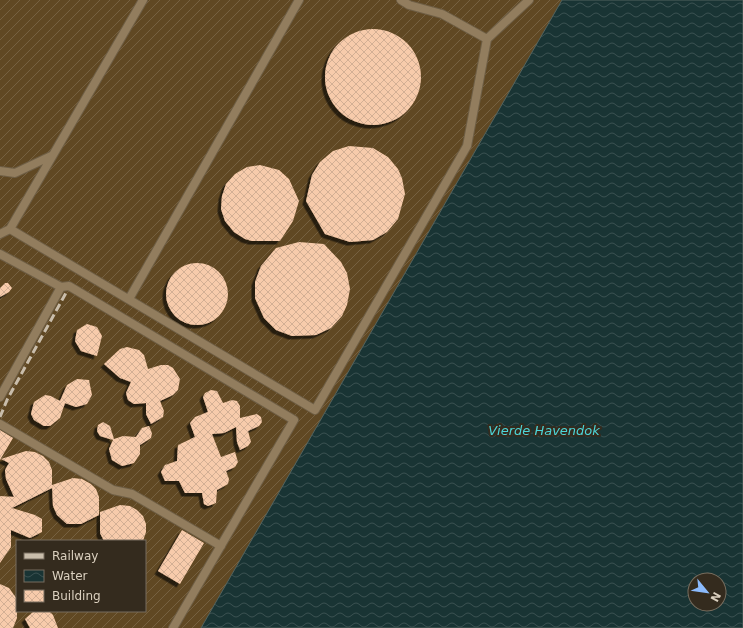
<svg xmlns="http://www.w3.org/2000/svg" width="743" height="628" font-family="'DejaVu Sans',sans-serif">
<defs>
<pattern id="industrial-furrows" width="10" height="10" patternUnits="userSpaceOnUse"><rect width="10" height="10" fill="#604823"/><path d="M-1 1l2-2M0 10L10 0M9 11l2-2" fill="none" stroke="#766141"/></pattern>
<pattern id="water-waves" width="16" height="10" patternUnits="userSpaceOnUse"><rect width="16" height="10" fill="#193434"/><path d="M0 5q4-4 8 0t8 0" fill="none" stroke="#3a5050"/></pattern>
<pattern id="building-cross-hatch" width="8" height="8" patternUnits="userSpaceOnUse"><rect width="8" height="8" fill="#f7cbab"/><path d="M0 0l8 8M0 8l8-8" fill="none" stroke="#d3af94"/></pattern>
<filter id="shadow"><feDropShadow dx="-3.5" dy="3.5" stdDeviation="0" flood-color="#0009"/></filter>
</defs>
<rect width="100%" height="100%" fill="#564325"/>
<!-- industrial -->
<path fill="url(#industrial-furrows)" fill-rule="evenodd" d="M0,0H562L201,628H0ZM17,541H145V611H17Z"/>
<!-- water -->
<path fill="url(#water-waves)" stroke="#53635e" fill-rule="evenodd" d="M562,0H743V628H201ZM695,580H719V604H695Z"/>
<!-- building -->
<path fill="url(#building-cross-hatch)" filter="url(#shadow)" d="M325 77a48 48 0 1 1 96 0a48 48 0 1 1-96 0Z
M349,146L373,148L388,157L398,169L402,178L405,194L398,219L387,232L373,240L350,242L325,234L306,201L312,175L320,162L333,151Z
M260,165L279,170L289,179L299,201L293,221L280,241H252L245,239L234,232L225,221L221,209L222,196L226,184L235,174L247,167Z
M299,242L324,244L341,262L347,273L350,289L347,305L342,316L331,328L316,335L292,336L276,330L264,318L255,298V282L261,266L276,248Z
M166 294a31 31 0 1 1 62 0a31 31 0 1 1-62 0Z
M5,283H8L12,288L9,292L0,297V288Z
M87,324L97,327L102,336L97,356L81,351L75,341L77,330Z
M127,347L139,350L144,355L148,369L161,365H168L173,368L180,379L178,390L173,395L160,401L164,411L163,417L151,424L146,414V403L134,404L128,400L126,393L131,382L120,378L104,364L120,349Z
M77,379L89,380L92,395L87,404L76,407L62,402L65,403L60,418L50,426H44L34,420L31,414L34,402L45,395L51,396L60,401L67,385Z
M211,390L217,391L223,403L232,400L237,401L240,406V418L257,414L261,417L262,422L259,426L248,431L251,442L248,446L240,450L237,442L236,427L224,433L212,434L221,457L235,452L238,462L235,467L226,471L229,479L228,484L217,490L216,503L208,506L204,504L202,493H185L179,481H165L161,472L165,465L177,461L178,445L195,437L190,423L195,417L208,412L203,397L205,393Z
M103,422L110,426L114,439L123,436L136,437L142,428L149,426L152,433L151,438L140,445V454L134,463L122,466L112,460L109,449L113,440L100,436L97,431L98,425Z
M0,430L13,438L0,460Z
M26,451L35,452L43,456L49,462L52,470V488L12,508L35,515L42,519V532L30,538L11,530V547L0,563V496L14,497L6,479L5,470L9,463L1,459Z
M73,478L82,479L91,484L96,489L99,497V515L81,524H67L57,515L53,506L52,485Z
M120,505L130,506L137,510L143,516L146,524V532L143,541H104L100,533V512Z
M182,530L204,543L180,584L158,571Z
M0,584L9,588L17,599V618L13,628H0Z
M34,611H49L53,615L58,628H30L25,619Z"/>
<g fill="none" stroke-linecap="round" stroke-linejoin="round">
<defs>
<path id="service" d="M401,0L409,5L442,14L487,39
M0,171L15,173L51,156
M10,229L315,410L467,146L487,39L529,0
M0,234L10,229L143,0
M0,254L61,287L69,286L294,420L173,628
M129,299L299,0
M0,397L61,287
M0,424L113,490L132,494L221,546"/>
</defs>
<!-- service casing -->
<use href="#service" stroke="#6e5e45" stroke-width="10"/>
<!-- service -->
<use href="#service" stroke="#927d5e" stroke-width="8"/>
<!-- rail -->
<path stroke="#c9bdab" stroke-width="3" stroke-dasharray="8 4" stroke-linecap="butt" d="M0,417L7,400L67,291"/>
</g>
<g text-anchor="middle" stroke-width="4" stroke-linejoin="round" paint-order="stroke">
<!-- water labels -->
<g font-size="13" font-style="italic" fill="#4cd5d8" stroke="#342b1e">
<text x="544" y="435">Vierde Havendok</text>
</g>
</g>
<!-- legend -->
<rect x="16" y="540" width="130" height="72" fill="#342b1e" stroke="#776d5e"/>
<rect x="24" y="553" width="20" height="6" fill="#c9bdab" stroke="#776d5e"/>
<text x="52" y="560" font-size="12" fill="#dbd0bf">Railway</text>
<rect x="24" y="570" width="20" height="12" fill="url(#water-waves)" stroke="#776d5e"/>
<text x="52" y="580" font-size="12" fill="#dbd0bf">Water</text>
<rect x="24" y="590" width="20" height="12" fill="url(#building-cross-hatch)" stroke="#776d5e"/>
<text x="52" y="600" font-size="12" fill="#dbd0bf">Building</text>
<!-- north arrow -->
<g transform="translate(707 592) rotate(119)"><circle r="19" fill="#342b1e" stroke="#776d5e"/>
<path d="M0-3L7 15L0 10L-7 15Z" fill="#8bbafc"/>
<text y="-6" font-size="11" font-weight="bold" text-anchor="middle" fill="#dbd0bf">N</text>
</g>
</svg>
